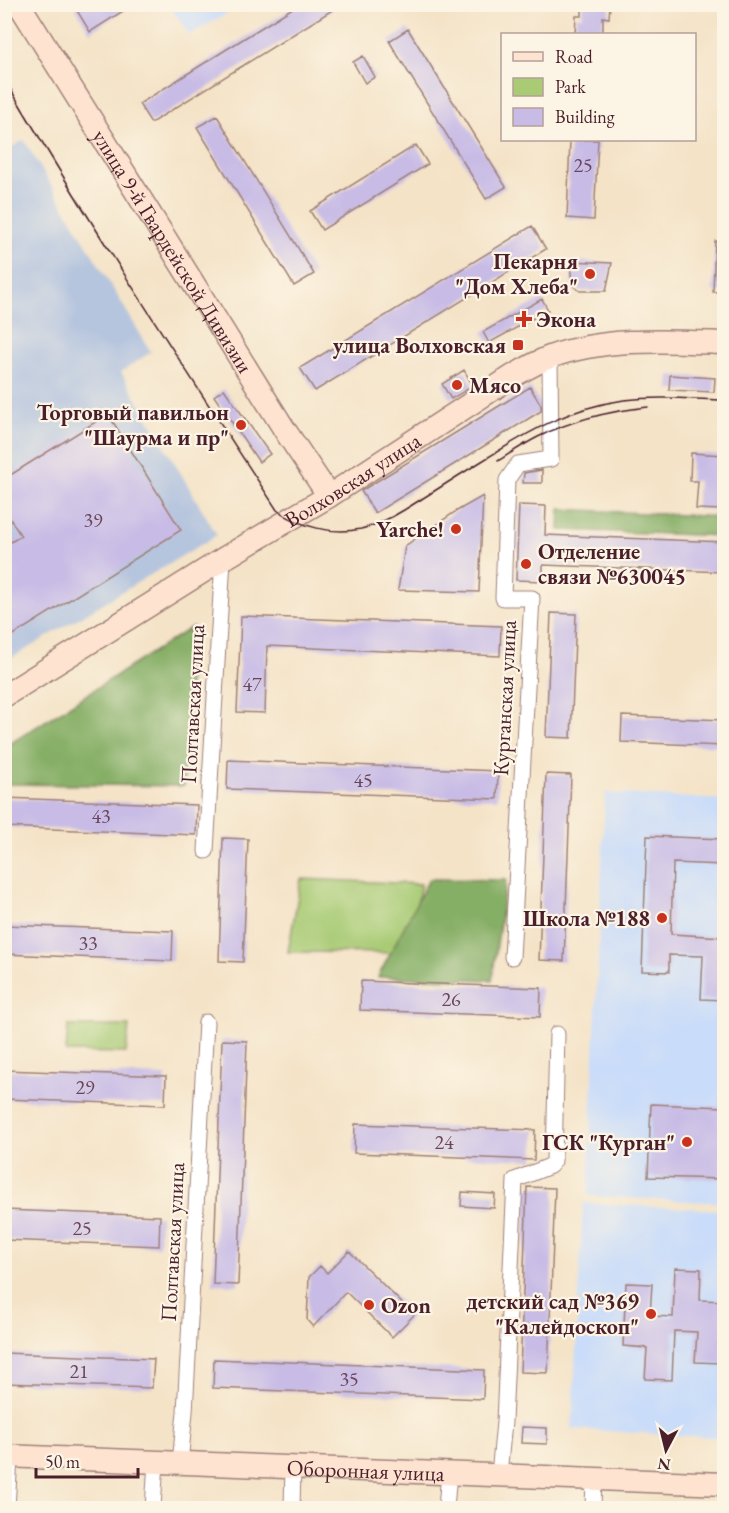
<svg xmlns="http://www.w3.org/2000/svg" width="729" height="1513" font-family="'EB Garamond',serif">
<rect width="100%" height="100%" fill="#fcf5e5"/>
<filter id="ink" filterUnits="userSpaceOnUse"><feTurbulence type="fractalNoise" baseFrequency=".0167" numOctaves="2"/><feDisplacementMap in="SourceGraphic" scale="12" xChannelSelector="R" yChannelSelector="G"/><feConvolveMatrix kernelMatrix="1 2 1 2 8 2 1 2 1" color-interpolation-filters="sRGB"/></filter>
<filter id="wash" filterUnits="userSpaceOnUse"><feTurbulence type="fractalNoise" baseFrequency=".008" numOctaves="4" result="noise"/><feDisplacementMap in="SourceGraphic" scale="24" xChannelSelector="R" yChannelSelector="G"/><feGaussianBlur stdDeviation="1.35" result="paint"/><feColorMatrix in="noise" values="0 0 0 0 0 0 0 0 0 0 0 0 0 0 0 0 0 1.4 0 .05"/><feComposite in="paint" operator="in"/></filter>
<g filter="url(#wash)">
<rect width="100%" height="100%" fill="#f4e3c7"/>
<!-- built -->
<path fill="#c9dcf9" d="M169,5H242L189,35Z
M605,793L724,800V1203L588,1196Z
M583,1203L724,1210V1438L572,1429Z"/>
<!-- industrial -->
<path fill="#b6c5de" d="M24,140L151,352L121,372L217,535L5,662L4,152Z"/>
<!-- green -->
<path fill="#a8cb74" stroke="#797550" stroke-width="1.5" d="M301,879L421,884L407,953L288,952Z
M68,1026H129L126,1053L66,1052Z"/>
<!-- forest -->
<path fill="#86af66" stroke="#686748" stroke-width="1.5" d="M560,509L724,517V536L559,530Z
M192,627L184,786L5,784V747Z
M429,879L506,880L492,980L378,977Z"/>
<g id="blocks">
<!-- building -->
<path fill="#c8bce6" d="M73,4H134L90,32Z
M299,4H342L151,123L139,104Z
M582,4H610L609,18L603,17V34H575L576,16H582Z
M408,29L506,187L486,199L389,41Z
M363,56L375,77L365,83L353,62Z
M217,116L314,274L294,286L197,127Z
M570,140H598L594,220L567,218Z
M416,145L428,164L322,230L310,211Z
M532,226L546,249L315,391L300,368Z
M715,241L724,242V292H713Z
M570,261L612,263L606,291H580L572,285Z
M542,299L548,310L489,343L483,332Z
M464,370L473,386L451,399L442,384Z
M670,375L715,378L714,392L669,390Z
M530,387L541,405V411L375,513L361,491Z
M224,389L270,454L259,462L214,396Z
M108,414L181,530L4,641V546L21,536L4,509V479Z
M691,453L724,455V510L696,509L698,481H690Z
M542,470V483H523L524,473Z
M483,496L479,592L398,590L405,546L455,512Z
M519,505L546,506L545,535L724,542V572L543,565V581L516,580Z
M551,613L576,614L571,738L546,737Z
M241,616L501,626L500,656L267,646L265,713L237,712Z
M622,716L724,720V746L621,742Z
M228,760L498,771L497,799L227,789Z
M546,774L571,775L564,961L539,960Z
M4,798L197,805L196,835L4,827Z
M647,836L724,839V865L673,863L671,934L724,937V1000L701,999L703,956L669,955V972L642,971Z
M223,838L248,839L243,962L219,961Z
M4,925L173,931L172,961L4,954Z
M361,981L541,988L540,1017L360,1010Z
M222,1040L247,1041L238,1285L213,1284Z
M4,1070L166,1076L165,1105L4,1099Z
M651,1104L724,1107V1179L648,1177Z
M355,1124L535,1130L534,1160L354,1153Z
M527,1187L555,1188L548,1373L520,1372Z
M462,1192L495,1194L494,1208L461,1206Z
M4,1210L160,1216L159,1246L4,1240Z
M349,1251L414,1315L392,1337L346,1292L313,1327L307,1320L309,1277L320,1266L327,1273Z
M675,1268L701,1269L700,1300L724,1301L722,1363L695,1362L697,1332L674,1331L672,1380L645,1379L647,1348L623,1346L626,1283L652,1284L650,1316L673,1317Z
M4,1353L154,1359L152,1388L4,1383Z
M214,1359L484,1370L483,1399L213,1388Z
M522,1427L547,1428V1444L521,1443Z"/>
</g>
</g>
<g filter="url(#ink)">
<use href="#blocks" fill-opacity="0" stroke="#9f8179" stroke-width="1.5"/>
<g fill="none" stroke-linecap="round" stroke-linejoin="round">
<defs>
<path id="street" d="M206,851L223,559
M512,957L532,598H503L507,480L518,464L551,459L550,357
M180,1463L185,1412L206,1022
M499,1475L504,1422L515,1180L550,1166L554,1161L557,1034
M7,1508L10,1457
M153,1508L156,1462
M292,1508L293,1467
M446,1508L449,1473
M593,1508L594,1479"/>
<g id="secondary">
<path id="s1" d="M19,4L286,432L329,496"/>
<path id="s2" d="M4,696L223,559L329,496L513,376C525,369 537,362 550,357C605,337 667,341 724,343"/>
<path id="s3" d="M4,1456L724,1484"/>
</g>
</defs>
<!-- street casing -->
<use href="#street" stroke="#9f8179" stroke-width="17"/>
<!-- secondary casing -->
<use href="#secondary" stroke="#9f8179" stroke-width="25"/>
<!-- street -->
<use href="#street" stroke="#fff" stroke-width="15"/>
<!-- secondary -->
<use href="#secondary" stroke="#fee3d1" stroke-width="22"/>
<!-- tram -->
<path stroke="#4a1f2b" stroke-width="1.5" d="M4,78C90,225 184,367 277,510C300,527 333,535 361,529C377,525 391,518 404,510C430,494 456,477 482,461C528,432 568,408 624,400C657,396 691,399 724,400
M498,461C511,453 524,444 538,437C572,420 610,411 648,407"/>
</g>
</g>
<!-- markers -->
<g fill="#c8321e" stroke="#fcf5e5" stroke-width="2">
<circle cx="590" cy="274" r="6"/>
<path d="M521 310h6v6h6v6h-6v6h-6v-6h-6v-6h6z"/>
<rect x="512" y="339" width="12" height="12" rx="3"/>
<circle cx="457" cy="385" r="6"/>
<circle cx="241" cy="425" r="6"/>
<circle cx="456" cy="529" r="6"/>
<circle cx="526" cy="564" r="6"/>
<circle cx="662" cy="918" r="6"/>
<circle cx="687" cy="1142" r="6"/>
<circle cx="369" cy="1305" r="6"/>
<circle cx="651" cy="1314" r="6"/>
</g>
<g text-anchor="middle" stroke-width="4.5" stroke-linejoin="round" paint-order="stroke">
<!-- number labels -->
<g font-size="20" fill="#6a465a">
<text x="583" y="172">25</text>
<text x="93" y="527">39</text>
<text x="252" y="691">47</text>
<text x="363" y="787">45</text>
<text x="101" y="823">43</text>
<text x="88" y="950">33</text>
<text x="451" y="1006">26</text>
<text x="85" y="1094">29</text>
<text x="444" y="1149">24</text>
<text x="82" y="1235">25</text>
<text x="79" y="1378">21</text>
<text x="349" y="1386">35</text>
</g>
<!-- street labels -->
<g font-size="22" fill="#4a1f2b" stroke="#fcf5e5">
<text dy="8" stroke="none"><textPath href="#s1" startOffset="291">улица 9-й Гвардейской Дивизии</textPath></text>
<text dy="8" stroke="none"><textPath href="#s2" startOffset="410">Волховская улица</textPath></text>
<text transform="translate(504 698) rotate(-87)" y="8">Курганская улица</text>
<text transform="translate(192 704) rotate(-87)" y="8">Полтавская улица</text>
<text transform="translate(172 1242) rotate(-87)" y="8">Полтавская улица</text>
<text dy="8" stroke="none"><textPath href="#s3" startOffset="362">Оборонная улица</textPath></text>
</g>
<!-- poi labels -->
<g font-size="22" font-weight="bold" fill="#4a1f2b" stroke="#fcf5e5" text-anchor="end">
<text x="578" y="269">Пекарня<tspan x="578" dy="25">"Дом Хлеба"</tspan></text>
<text x="536" y="327" text-anchor="start">Экона</text>
<text x="506" y="353">улица Волховская</text>
<text x="469" y="393" text-anchor="start">Мясо</text>
<text x="229" y="420">Торговый павильон<tspan x="229" dy="25">"Шаурма и пр"</tspan></text>
<text x="444" y="537">Yarche!</text>
<text x="538" y="559" text-anchor="start">Отделение<tspan x="538" dy="25">связи №630045</tspan></text>
<text x="650" y="926">Школа №188</text>
<text x="675" y="1150">ГСК "Курган"</text>
<text x="639" y="1309">детский сад №369<tspan x="639" dy="25">"Калейдоскоп"</tspan></text>
<text x="381" y="1313" text-anchor="start">Ozon</text>
</g>
</g>
<!-- margin -->
<rect width="729" height="1513" fill="none" stroke="#fcf5e5" stroke-width="24"/>
<!-- legend -->
<rect x="501" y="33" width="195" height="108" fill="#fcf5e5" stroke="#b59f9b" stroke-width="1.5"/>
<rect x="513" y="52" width="30" height="9" fill="#fee3d1" stroke="#b59f9b" stroke-width="1.5"/>
<text x="555" y="63" font-size="18" fill="#4a1f2b">Road</text>
<rect x="513" y="78" width="30" height="18" fill="#a8cb74" stroke="#b59f9b" stroke-width="1.5"/>
<text x="555" y="93" font-size="18" fill="#4a1f2b">Park</text>
<rect x="513" y="108" width="30" height="18" fill="#c8bce6" stroke="#b59f9b" stroke-width="1.5"/>
<text x="555" y="123" font-size="18" fill="#4a1f2b">Building</text>
<!-- north arrow -->
<g transform="translate(666 1450) rotate(187)" stroke="#fcf5e5" stroke-width="4.5" paint-order="stroke">
<path d="M0-4.5L10 22L0 15L-10 22Z" fill="#4a1f2b"/>
<text y="-9" font-size="16" font-weight="bold" text-anchor="middle" fill="#4a1f2b">N</text>
</g>
<!-- scale -->
<path d="M36 1468v9h102v-9" fill="none" stroke="#4a1f2b" stroke-width="3"/>
<text x="45" y="1468" font-size="18" fill="#4a1f2b" stroke="#fcf5e5" stroke-width="4.5" paint-order="stroke">50 m</text>
</svg>
